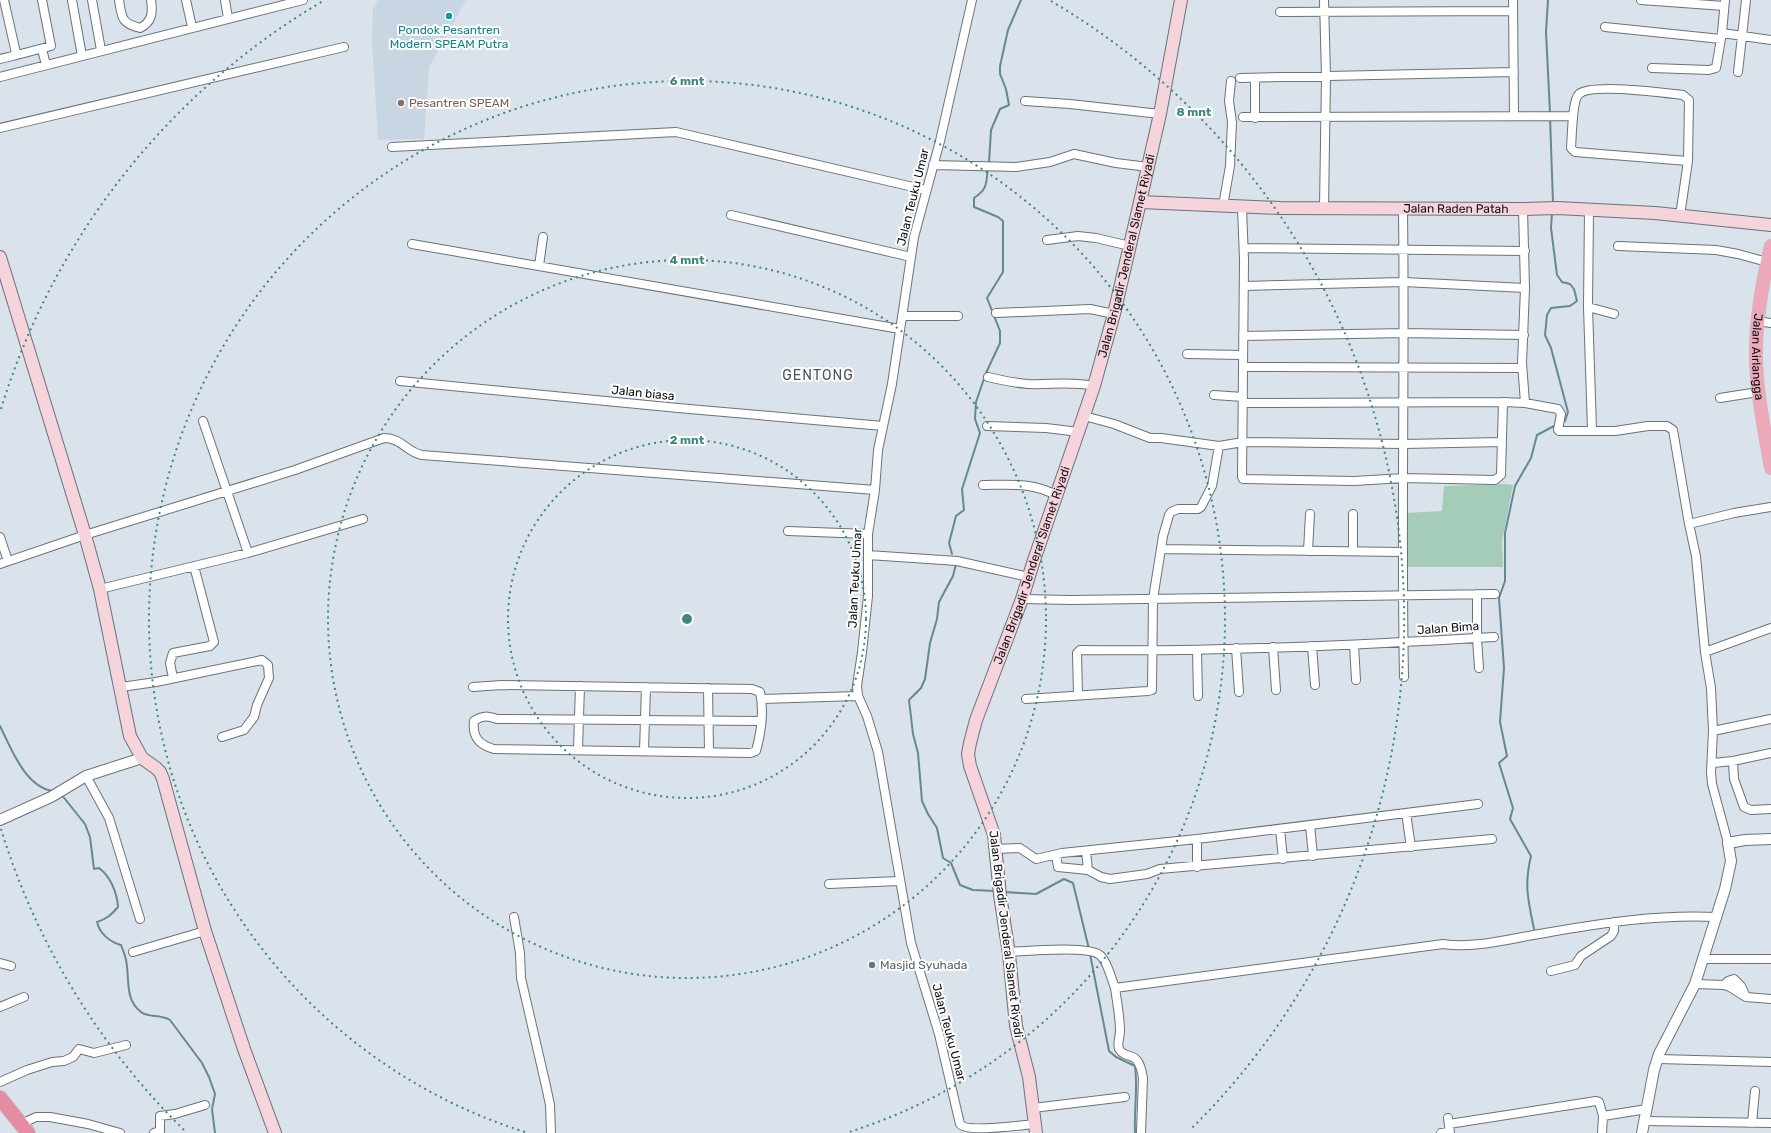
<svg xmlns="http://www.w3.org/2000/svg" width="1771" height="1133" font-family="Rubik,sans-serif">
<rect width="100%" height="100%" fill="#dae3eb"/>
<!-- built -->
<path fill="#c8d6e4" d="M378,0H466L429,67L424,139L378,140L372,42L373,8Z"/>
<!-- green -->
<path fill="#a5ccb9" d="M1505,484L1513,485L1502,541L1503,567H1404L1406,513L1442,511L1444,486Z"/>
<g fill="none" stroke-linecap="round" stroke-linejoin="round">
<!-- stream -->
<path stroke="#678892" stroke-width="2" d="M1548,0L1546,32L1550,113
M1550,117L1553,203
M989,163L991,130L1000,109L1009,105L1006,89L1000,74V66L1008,30L1021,0
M1552,213L1551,228L1557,275L1562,282L1570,284L1574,289L1577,301L1570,306L1551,308L1547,315L1545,335L1551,348L1568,412L1565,421L1562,422
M952,554L949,543L956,516L964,510L962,489L980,433L975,419L976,402L986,373L1000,343V331L987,298L1003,272V221L998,217L974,207V198C988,189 986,183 988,168
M956,564L953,576L939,602L937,619L930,643L925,679L921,688L909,700L913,734L918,753L922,801L928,814L937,828L943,858L951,863L960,885L973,890L996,891
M0,726C11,748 25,787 53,791
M61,794L85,824L90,837L94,869L99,868C111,877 117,893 118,907C112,914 107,919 97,922C100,934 110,942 121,945C123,950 125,955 126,960C130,978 124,999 141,1012C148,1018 161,1014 170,1020L202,1063L209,1077L215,1094L212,1109L215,1133
M1004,892L1036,894L1064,879L1073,883L1089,949
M1534,929C1528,900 1524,885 1531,856L1510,819L1513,808L1499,763L1507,756L1500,722L1504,668L1499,598L1505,581V533L1515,486L1531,458L1537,435L1556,425
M1090,954L1109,1051L1116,1057L1135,1066C1138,1088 1134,1110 1135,1133"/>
<defs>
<path id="minor" d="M72,0L82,56
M92,0L101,50
M119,0C122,18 121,23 140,28C152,22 153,13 151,0
M186,0L192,27
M225,0L228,18
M972,0L940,141L914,237L892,384L878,450L875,490L868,534V596L862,652L857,686L858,696L867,716L878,752L911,943L939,1034L960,1124C966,1133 1022,1125 1035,1124
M1513,0L1514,116
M1641,0L1724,6
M1280,12L1513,11
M1605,27L1721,39
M1722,33L1771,40
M42,49L46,65
M13,56L51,46L42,0
M0,59L13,56L16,53L4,0
M1652,68L1709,70L1716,68L1722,33L1725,0
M1738,72L1746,0
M0,77L303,0
M1240,78L1514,72
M1255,78V118
M1025,101L1070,104L1160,114
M1243,117L1573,116
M0,128L344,47
M392,147L676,132L926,190
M933,165L1016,167L1050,162L1074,154L1116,163L1148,167
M1223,206L1230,166L1232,122L1229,101L1231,81
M1242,207L1244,260L1242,477L1243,479L1354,481L1404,478L1495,480L1501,475L1503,402L1243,403
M1324,208L1326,76L1324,0
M1403,209C1405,365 1401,521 1404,677
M1589,210L1588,307L1592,430
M731,215L911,257
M1680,216L1688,161L1689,100L1683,95C1666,93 1591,83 1579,94C1572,100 1572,137 1571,148L1575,152L1688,161
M1047,240L1078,236L1096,238L1130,246
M412,244L900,329
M1618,246L1716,250L1738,254L1767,262
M1244,248L1525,251
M539,266L543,237
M1244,286L1404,282L1525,288
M1588,307L1614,314
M996,313L1090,309L1114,314
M902,316H958
M1757,321L1771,323
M1243,336L1405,333L1524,335
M1187,354L1243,355
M1243,367L1522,368
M988,377C1001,380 1014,383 1028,384C1051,385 1071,381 1094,386
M400,381L678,408L883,426
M1214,395L1243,397
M1720,398L1758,392
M1503,402L1525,403L1522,363L1525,288L1523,209
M1525,403L1558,409L1561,414L1558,430L1559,431H1615L1648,426H1667L1673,430L1689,524L1696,556L1705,652L1711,688L1713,731L1711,772L1712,784L1728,843
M1084,416L1114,424L1150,438H1161L1219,446
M203,421L248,553
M987,426L1046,428L1079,432
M983,485C1009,485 1034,482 1057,496
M1689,524L1734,513L1771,507
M788,531L868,534
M0,537L8,561
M1161,549L1402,552
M1308,551L1310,514
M1353,551V514
M868,555L957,561L1029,577
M0,564L85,535L295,470L384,438C402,438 406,452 422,455L875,490
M100,589L248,553L363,519
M1477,594V638L1479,668
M1022,599L1071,600L1495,594
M1354,645L1356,680
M1312,646L1315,685
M1273,647L1276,690
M1236,648L1239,692
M1197,650L1198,696
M1705,652L1771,628
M173,678L170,663L173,653L210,646L214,642L194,566
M121,687L156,682L262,660L268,665L269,678L257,705L254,717L244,730L222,737
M473,687L502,685L752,689L760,692C764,711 761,733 756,751L750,753L494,749C479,745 472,737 474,721C482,715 488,716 497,719L760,721
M708,688L709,752
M1078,695L1077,653L1080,650C1218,652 1357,645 1494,637
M761,699L858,696
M1026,699L1148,691L1152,690L1153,599L1163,536L1169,515L1171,512L1178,509H1198L1201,507L1212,486L1219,446L1243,442L1404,444L1502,442
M1713,731L1771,719
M578,749L580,686
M644,751L646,687
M1733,761L1734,779L1744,807L1751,810L1771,809
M1713,763L1733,761L1771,753
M86,776L109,818L140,919
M1406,813L1411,847
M1310,825L1313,856
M1280,829L1283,859
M1197,839V867
M996,849L1020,848L1036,859L1062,853L1197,839L1478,804
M1086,851L1088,870
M1056,855L1058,867L1088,870L1101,877L1110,879L1147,874L1160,869L1492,839
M829,884L899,881
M514,917L520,953L521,978L546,1086L550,1105L551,1133
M133,952L205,931
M1009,952C1025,951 1092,945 1101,956C1108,963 1111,978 1115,988L1443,944C1476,949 1512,938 1545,933C1602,923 1659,914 1717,917
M1704,959H1771
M0,963L11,966
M1551,971L1575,965L1581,956L1611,936L1614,931V922
M1695,984L1724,985L1728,981L1734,979L1741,986L1746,997L1771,999
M1724,985L1730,987L1746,997
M1115,988C1117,1002 1120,1017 1120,1031C1120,1036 1117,1044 1119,1049C1127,1062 1138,1047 1143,1078L1141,1133
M0,1007L24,997
M1658,1059L1771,1062
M0,1082L27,1070L52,1062L64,1061L73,1057L79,1049L94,1053L126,1045
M1033,1108L1125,1097
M1448,1118L1450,1133
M1644,1121L1771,1123
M1752,1123L1755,1091
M21,1124L36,1117H50L88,1124L120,1133
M1449,1124L1596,1101L1599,1102L1603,1116
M154,1133L160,1131V1116L175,1114L205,1105
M1441,1133L1450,1132
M1602,1133L1603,1116L1647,1109"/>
<path id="tertiary" d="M0,820L51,797L86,776L142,758
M1642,1133L1654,1070L1659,1054L1695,984L1725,889L1731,861L1728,843L1745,840L1771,839"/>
<g id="secondary">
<path id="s1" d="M1140,202L1280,208L1523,209L1557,208L1655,213L1771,225"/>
<path d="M0,257L85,535L100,589L130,736L142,758L156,768L160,772L163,779L205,931L244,1049L275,1133"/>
<path id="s2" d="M1036,1133L1029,1077L1016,1026L1009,954L1000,895L994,835L970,766L968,754L970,743L976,720L1022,599L1033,563L1094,386L1114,314L1140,202L1160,114L1181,0"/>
</g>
<g id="primary">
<path id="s3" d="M1771,246C1763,279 1757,312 1756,346C1755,387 1764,428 1771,468"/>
</g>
<path id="trunk" d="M0,1098L28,1133"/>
</defs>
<!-- minor casing -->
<use href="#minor" stroke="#6a727a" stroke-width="10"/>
<!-- tertiary casing -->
<use href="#tertiary" stroke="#6a727a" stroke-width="12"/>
<!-- secondary casing -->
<use href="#secondary" stroke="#6a727a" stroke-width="14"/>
<!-- primary casing -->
<use href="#primary" stroke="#c0c0c1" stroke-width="14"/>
<!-- trunk casing -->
<use href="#trunk" stroke="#c0c0c1" stroke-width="16"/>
<!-- minor -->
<use href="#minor" stroke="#fff" stroke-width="8"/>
<!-- tertiary -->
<use href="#tertiary" stroke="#fff" stroke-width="10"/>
<!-- secondary -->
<use href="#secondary" stroke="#f6d4dc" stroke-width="12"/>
<!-- primary -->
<use href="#primary" stroke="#eca9b9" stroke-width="13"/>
<!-- trunk -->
<use href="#trunk" stroke="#e68ca2" stroke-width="14"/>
</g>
<!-- distance rings -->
<g fill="none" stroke="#40867d" stroke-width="2" stroke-dasharray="2 4">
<circle cx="687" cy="619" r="179"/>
<circle cx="687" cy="619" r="359"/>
<path d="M525 1132A538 538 0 1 1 849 1132"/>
<path d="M184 1130A717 717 0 0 1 1 829M1 409A717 717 0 0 1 323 1M1051 1A717 717 0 0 1 1190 1130"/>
</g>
<!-- markers -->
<circle fill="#0f9aa8" stroke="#fff" stroke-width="1.5" cx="449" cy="16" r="4"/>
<circle fill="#8d6e63" stroke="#fff" stroke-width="1.5" cx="401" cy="103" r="4"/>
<circle fill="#6b7280" stroke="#fff" stroke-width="1.5" cx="872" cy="965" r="4"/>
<g text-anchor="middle" stroke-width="4" stroke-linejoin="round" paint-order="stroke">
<!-- culture labels -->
<g font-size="12" fill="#0d838f" stroke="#fff">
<text x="449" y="34">Pondok Pesantren<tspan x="449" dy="14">Modern SPEAM Putra</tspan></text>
</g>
<!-- education labels -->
<g font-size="12" fill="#785e54" stroke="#fff" text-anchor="start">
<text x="409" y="107">Pesantren SPEAM</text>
</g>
<!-- street labels -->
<g font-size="12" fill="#0c0e11" stroke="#fff">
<text transform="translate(913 197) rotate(-76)" y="4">Jalan Teuku Umar</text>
<text dy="4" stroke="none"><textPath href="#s1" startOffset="316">Jalan Raden Patah</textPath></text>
<text dy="4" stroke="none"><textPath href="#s2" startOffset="910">Jalan Brigadir Jenderal Slamet Riyadi</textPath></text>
<text dy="4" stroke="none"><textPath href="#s3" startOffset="112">Jalan Airlangga</textPath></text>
<text transform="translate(643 393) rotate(6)" y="4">Jalan biasa</text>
<text dy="4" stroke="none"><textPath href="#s2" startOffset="586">Jalan Brigadir Jenderal Slamet Riyadi</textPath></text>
<text transform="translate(855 578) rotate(-87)" y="4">Jalan Teuku Umar</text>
<text transform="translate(1448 628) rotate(-4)" y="4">Jalan Bima</text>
<text transform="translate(1006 934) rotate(83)" y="4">Jalan Brigadir Jenderal Slamet Riyadi</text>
<text transform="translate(949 1032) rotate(75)" y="4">Jalan Teuku Umar</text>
</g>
<!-- worship labels -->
<g font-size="12" fill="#5b616d" stroke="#fff" text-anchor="start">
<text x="880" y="969">Masjid Syuhada</text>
</g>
<!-- quarter labels -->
<g font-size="14" letter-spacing="1" fill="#4c535b" stroke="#fff">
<text x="818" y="380">GENTONG</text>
</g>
</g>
<circle cx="687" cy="619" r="6" fill="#40867d" stroke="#fff" stroke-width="2"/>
<g font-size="12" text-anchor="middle" font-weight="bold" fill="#40867d" stroke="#fff" stroke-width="4" stroke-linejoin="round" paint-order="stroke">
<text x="687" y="85">6 mnt</text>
<text x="1194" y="116">8 mnt</text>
<text x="687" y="264">4 mnt</text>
<text x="687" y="444">2 mnt</text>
</g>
</svg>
